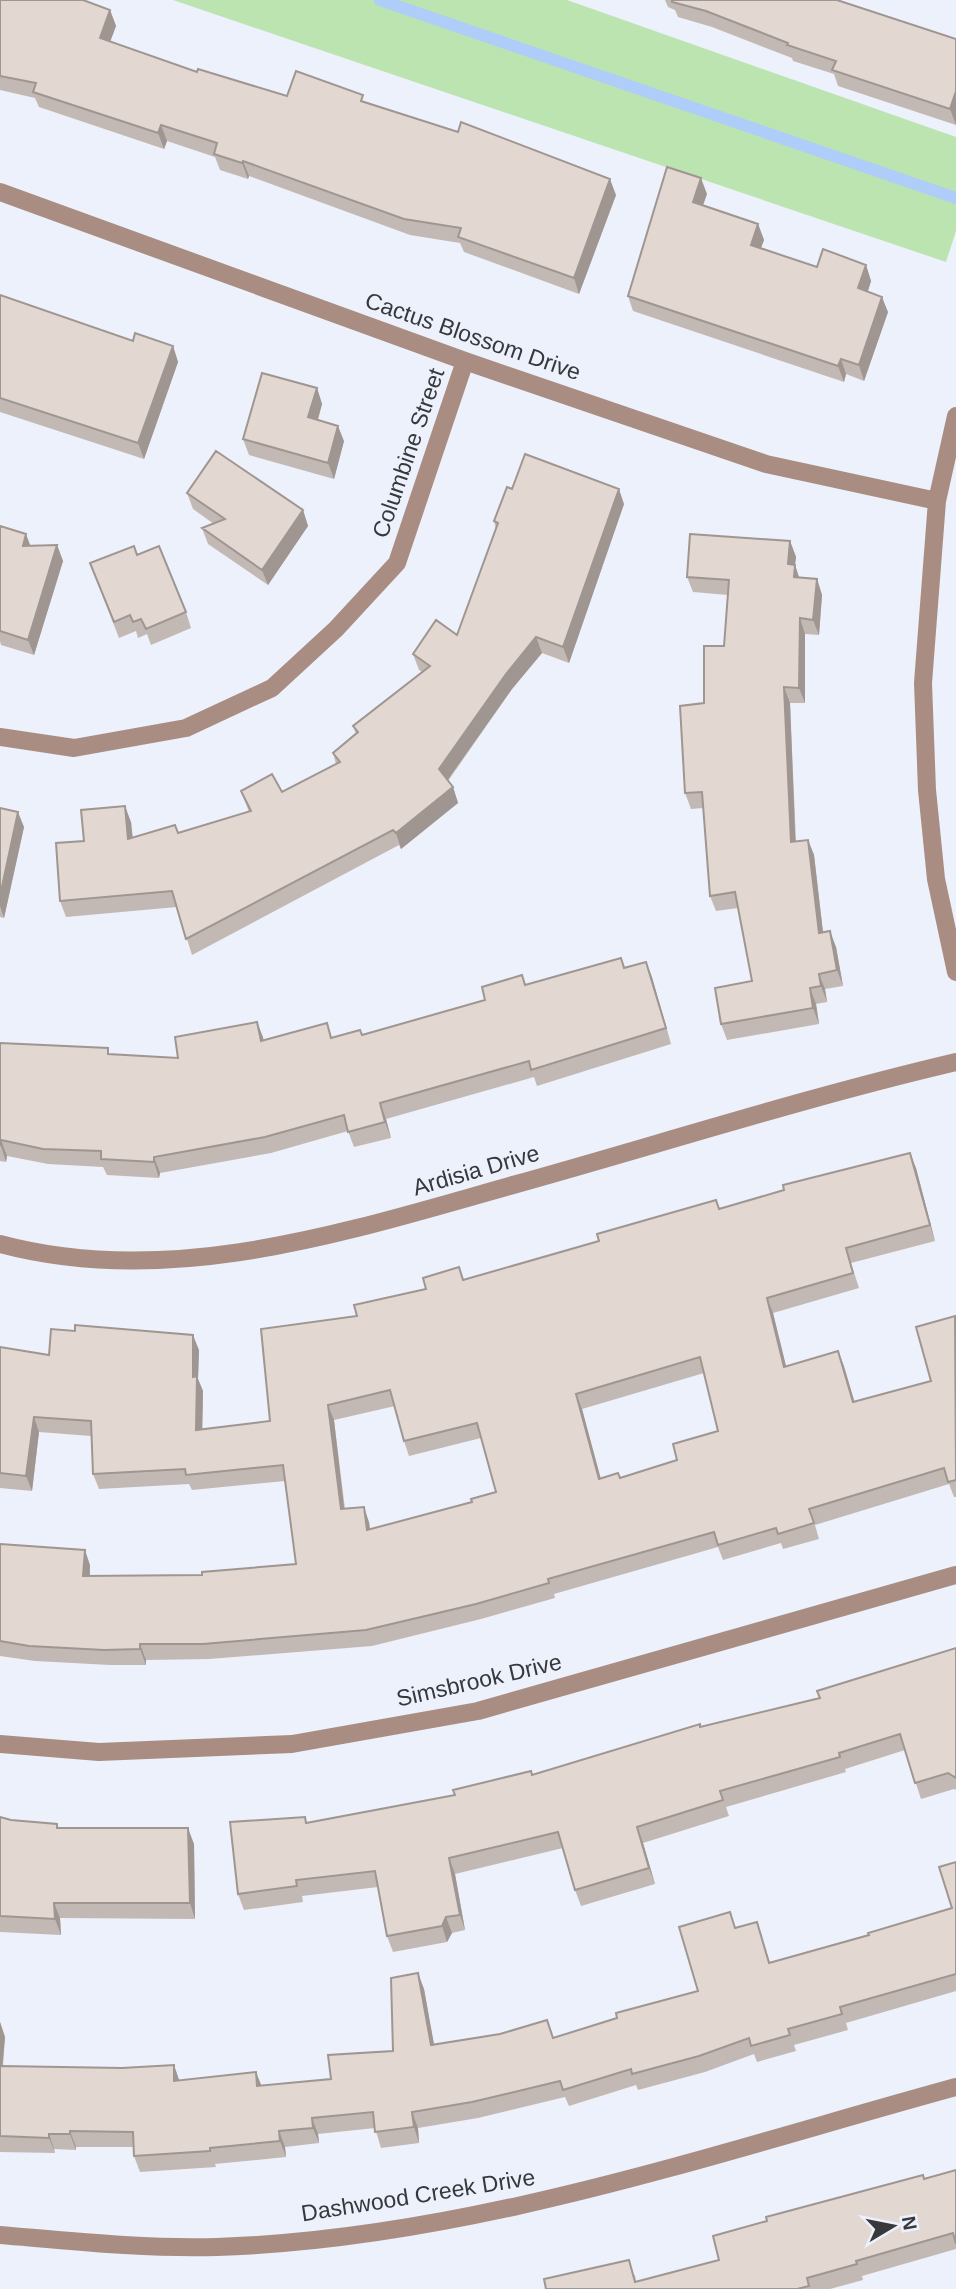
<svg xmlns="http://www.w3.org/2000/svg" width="956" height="2289" font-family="Helvetica,sans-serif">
<rect width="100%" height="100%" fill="#ecf1fc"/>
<!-- green -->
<path fill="#bce4b1" d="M173,0H567L956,137V231L946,262Z"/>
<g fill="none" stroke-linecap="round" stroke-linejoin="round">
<!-- stream -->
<path stroke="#afcdf9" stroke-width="12" d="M380,0L956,198"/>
<!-- minor -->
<path stroke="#aa8d82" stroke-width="18" d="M0,192L465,361L766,464L937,501
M956,416L937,501L923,683L927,790L936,879L956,972
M0,737L74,748L186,728L272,688L336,629L397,563L465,361
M0,1244C171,1290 349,1231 513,1185C660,1144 807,1097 956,1062
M0,1744L99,1752L292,1744L478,1711L956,1575
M0,2235C71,2241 145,2249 217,2247C468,2239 715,2153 956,2087"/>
</g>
<!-- wall -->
<path fill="#c3b9b4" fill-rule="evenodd" d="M0,0L110,10L116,26L110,41L197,72L287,96L366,102L616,195L579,294L464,252L460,243L410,235L249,176L248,179L220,170L215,157L167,141L164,149L39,107L35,98L0,90Z
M665,0H837L956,39V125L838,86L834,74L793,61L792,58L712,27L678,17L675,10L668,7Z
M707,194L703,206L758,224L764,240L761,248L817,267L866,265L871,281L868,291L888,312L864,381L846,374L844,382L633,311L628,296Z
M0,295L133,341L173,346L178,362L144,459L0,412Z
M317,388L322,404L318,420L344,441L334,479L249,455L243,439Z
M512,489L624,504L569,663L542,653L512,689L448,781L453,787L458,803L401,849L399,845L192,955L177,907L66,917L60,901L84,841L131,822L133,838L178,833L249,812L241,791L282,792L336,764L333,753L356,734L353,726L422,672L419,670L413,654L457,635L496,529L494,521Z
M187,493L303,510L308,526L268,585L208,544L202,528L214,524L193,509Z
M0,526L31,546L57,545L63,561L34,655L1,645L0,641Z
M790,541L796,557L795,565L799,578L817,579L822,595L819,635L805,634V703H790L796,841L808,840L814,855L823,933L836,947L843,986L825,989L827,1002L816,1004L819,1024L727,1040L721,1024L752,981L738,908L716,911L710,896L703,808L691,809L685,793L704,703L724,646L728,595L693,592L687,577Z
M137,555L186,612L191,628L151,645L147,634L138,638L136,631L119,638L90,563Z
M0,808L24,827L4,918L0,917Z
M621,958L625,967L646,962L671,1044L537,1086L534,1077L386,1119L391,1138L354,1147L348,1131L271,1153L160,1173L159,1178L107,1175L103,1167L48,1164L7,1156L6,1162L0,1161V1043L110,1054L178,1058L257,1022L263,1040L327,1023L332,1038L362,1035L485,1000L526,985Z
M916,1168L935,1241L851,1263L859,1288L773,1313L786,1367L838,1351L854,1402L931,1381L956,1318V1497H954L949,1484L815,1525L819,1539L783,1549L781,1543L723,1560L718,1547L554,1594L555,1598L481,1619L372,1646L209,1659L146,1660V1665H110L35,1661L0,1656V1544L90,1565V1576L202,1575L296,1564L285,1481L192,1490L189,1484L99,1489L93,1474L91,1436L39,1432L32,1491L0,1488V1347L49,1355L199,1350L198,1379L203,1391L202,1429L270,1421L357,1316L426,1289L459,1267L464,1280L719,1208ZM704,1373L718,1431L677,1460L620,1478H600L582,1409ZM395,1406L404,1441L409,1456L481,1438L496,1492L472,1502L370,1529L369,1522L345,1509L334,1420Z
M956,1648V1790L954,1789L921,1799L905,1750L845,1769L846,1772L726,1807L729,1816L643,1843L655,1884L581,1906L575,1890L563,1848L455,1874L465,1930L452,1933L447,1942L393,1952L387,1936L378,1887L302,1896L303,1902L244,1910L238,1894L308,1823L455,1795L532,1775L700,1727L820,1698Z
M0,1817L11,1820L59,1828L194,1844L195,1919L60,1918L61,1935L0,1932Z
M956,1862V1991L846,2023L848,2030L794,2045L796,2051L757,2062L754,2054L705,2072L638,2090L636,2085L569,2106L565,2097L478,2118L418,2128L419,2143L381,2148L375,2128L318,2134L319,2143L285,2147L286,2157L215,2164L216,2167L140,2172L134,2156V2147H76V2150L54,2149L55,2153L0,2152V2022L5,2037L3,2066L122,2068L174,2065L179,2080L261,2086L331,2079L393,2051L424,1989L434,2045L553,2038L617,2018L698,1991L736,1928L757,1922L770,1962L869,1935L952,1908Z
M956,2170V2249L862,2276L863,2280L830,2289H546L635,2275L636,2282L719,2260L925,2178Z"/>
<!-- shaded-wall -->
<path fill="#9f9692" d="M110,10L116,26L106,53L100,38Z
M956,91V125L950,109Z
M161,125L167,141L164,149L158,133Z
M243,161L249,176L248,179L242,163Z
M701,178L707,194L698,218L693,202Z
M610,179L616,195L579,294L574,278Z
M758,224L764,240L756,261L751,245Z
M866,265L871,281L864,303L858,288Z
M882,297L888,312L864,381L859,365Z
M173,346L178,362L144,459L138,443Z
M841,359L846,374L844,382L838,366Z
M317,388L322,404L314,433L308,417Z
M338,426L344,441L334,479L328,463Z
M619,489L624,504L569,663L563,647Z
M303,510L308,526L268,585L262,570Z
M26,534L32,550L23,546Z
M790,541L796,557L795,565L800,580L799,593L788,564Z
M57,545L63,561L34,655L28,640Z
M817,579L822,595L819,635L813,620Z
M800,618L805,634V703L799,688Z
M536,637L542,653L512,689L444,785L439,769L506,674Z
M784,687L790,703L796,858L791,842Z
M453,787L458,803L401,849L396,833Z
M125,806L131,822L134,855L128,839Z
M18,812L24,827L4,918L0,906V896Z
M808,840L814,855L825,949L819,933Z
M830,931L836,947L843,986L837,970Z
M646,962L652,977L671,1044L666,1028Z
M819,974L825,989L827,1002L821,986Z
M810,988L816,1004L819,1024L813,1008Z
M257,1022L263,1037L267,1057L261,1041Z
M380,1103L386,1119L391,1138L385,1122Z
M1,1140L7,1156L6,1162L1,1146Z
M910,1153L916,1168L935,1241L930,1225Z
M154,1157L160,1173L159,1178L154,1162Z
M767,1298L773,1313L790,1382L784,1367Z
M193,1335L199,1350L198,1379L203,1391L202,1445L196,1430L193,1377Z
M838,1351L844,1366L859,1417L853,1402Z
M576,1394L582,1409L605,1494L599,1479Z
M328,1405L334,1420L346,1525L341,1509Z
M34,1417L39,1432L32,1491L26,1476Z
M364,1507L369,1522L372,1545L367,1530Z
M85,1550L90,1565L89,1591L83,1576Z
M140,1644L146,1660V1665L140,1649Z
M637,1827L643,1843L655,1884L649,1868Z
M188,1828L194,1844L195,1919L190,1903Z
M449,1858L455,1874L465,1930L460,1915Z
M54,1903L60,1918L61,1935L55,1919Z
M446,1917L452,1933L447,1942L442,1926Z
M418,1973L424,1989L437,2061L431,2045Z
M0,2022L5,2037L1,2081L0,2079Z
M174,2065L179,2080L174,2081Z
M256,2072L262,2087L257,2086Z
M412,2112L418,2128L419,2143L414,2127Z
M312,2118L318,2134L319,2143L313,2128Z
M70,2131L76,2147V2150L70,2134Z
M279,2131L285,2147L286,2157L280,2141Z
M49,2134L54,2149L55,2153L49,2138Z"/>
<!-- building -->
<path fill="#e3d7d1" stroke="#9f9692" stroke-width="2" fill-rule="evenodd" d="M0,0H83L110,10L100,38L197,72L198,69L287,96L296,71L363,95L361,101L458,132L461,122L610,179L574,278L458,237L461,228L404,219L243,161L242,163L214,154L217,143L161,125L158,133L33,92L36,83L0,76Z
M672,0H837L956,39V91L950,109L832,70L836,61L787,45L788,43L706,11L672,2Z
M667,167L701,178L693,202L758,224L751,245L817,267L823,249L866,265L858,288L882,297L859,365L841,359L838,366L628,296Z
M0,295L133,341L135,333L173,346L138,443L0,398Z
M262,373L317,388L308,417L338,426L328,463L243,439Z
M216,451L303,510L262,570L202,528L225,519L187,493Z
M525,454L619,489L563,647L536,637L506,674L439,769L453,787L396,833L393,830L186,939L172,891L60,901L56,843L84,841L81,810L125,806L128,839L175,825L178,833L251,811L241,791L272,774L282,792L340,762L333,753L358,732L353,726L430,666L413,654L436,620L457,635L498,523L494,521L507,487L512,489Z
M0,526L26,534L23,546L57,545L28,640L0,631Z
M690,534L790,541L788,564L795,565L794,577L817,579L813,620L800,618L799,688L784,687L791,842L808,840L819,933L830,931L837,970L819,974L821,986L810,988L813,1008L721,1024L715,988L752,981L735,892L710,896L702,792L685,793L680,706L704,703V646H724L729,580L687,577Z
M134,546L137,555L159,546L186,612L146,629L141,619L133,622L130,615L114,622L90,563Z
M0,808L18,812L0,896Z
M621,958L624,968L646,962L666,1028L531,1070L529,1061L380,1103L385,1122L348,1132L344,1115L265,1137L154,1157V1162L101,1159V1151L43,1149L1,1140L0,1146V1043L108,1048V1054L178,1058L175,1037L257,1022L261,1041L327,1023L331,1038L360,1030L362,1035L485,1000L482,987L522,975L525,985Z
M910,1153L930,1225L846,1248L853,1273L767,1298L784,1367L838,1351L853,1402L931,1381L916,1327L955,1316L956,1480L948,1482L944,1468L809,1509L814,1523L778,1534L776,1528L718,1545L714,1532L548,1579L549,1583L476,1604L366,1630L203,1644H140V1649L104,1650L29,1646L0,1641V1544L85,1550L83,1576L202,1575V1572L296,1564L283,1465L186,1475L185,1469L93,1474L91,1421L34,1417L26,1476L0,1473V1347L49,1355L51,1329L75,1331V1325L193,1335V1377L197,1376L196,1430L270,1421L261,1329L357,1316L354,1305L426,1289L423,1278L459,1267L463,1280L599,1241L597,1234L716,1200L719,1209L784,1190L783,1185ZM700,1357L718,1431L673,1444L677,1460L620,1478L618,1473L599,1479L576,1394ZM390,1390L404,1441L477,1423L496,1492L471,1499L472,1502L367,1530L364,1507L341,1509L328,1405Z
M956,1648V1778L948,1773L915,1783L900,1734L839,1753L840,1757L720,1791L723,1800L637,1827L649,1868L575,1890L558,1832L449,1858L460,1915L446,1917L442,1926L387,1936L375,1871L296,1880L297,1886L238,1894L230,1822L305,1817L306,1823L455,1795L453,1790L531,1771L532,1775L700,1724V1727L820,1698L817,1691Z
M0,1817L11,1820L57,1824V1828H188L190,1903H54L55,1919L0,1916Z
M956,1862V1974L840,2007L842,2014L788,2029L790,2035L751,2046L749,2038L699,2056L632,2074L631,2069L563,2090L560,2081L472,2102L412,2112L414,2127L375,2132L373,2112L312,2118L313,2128L279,2131L280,2141L210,2148V2151L134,2156L133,2132L70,2131V2134H49V2138L0,2136V2066L122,2068L174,2065V2081L256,2072L257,2086L331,2079L328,2055L393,2051L391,1978L418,1973L431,2045L500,2034L547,2020L553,2038L617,2018L616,2013L698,1991L679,1927L730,1912L735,1928L757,1922L769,1963L869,1935L868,1933L952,1908L939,1867Z
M956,2170V2244L953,2233L856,2261L857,2264L807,2278L809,2286L797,2289H546L544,2279L629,2260L635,2282L719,2260L713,2236L767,2221L766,2217L923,2175L924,2179Z"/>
<g text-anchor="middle" stroke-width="5" stroke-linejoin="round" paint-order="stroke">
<!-- street labels -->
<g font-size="23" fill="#36383c" stroke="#ecf1fc">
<text transform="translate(473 336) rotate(19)" y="8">Cactus Blossom Drive</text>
<text transform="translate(408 453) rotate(-71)" y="8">Columbine Street</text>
<text transform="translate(476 1170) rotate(-16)" y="8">Ardisia Drive</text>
<text transform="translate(479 1680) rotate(-13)" y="8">Simsbrook Drive</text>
<text transform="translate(418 2195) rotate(-9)" y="8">Dashwood Creek Drive</text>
</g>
</g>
<!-- north arrow -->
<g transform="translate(893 2226) rotate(80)" stroke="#ecf1fc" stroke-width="5" paint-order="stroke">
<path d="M0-5L12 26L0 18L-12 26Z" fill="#36383c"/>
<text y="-10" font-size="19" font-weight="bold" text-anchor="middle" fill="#36383c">N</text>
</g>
</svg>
